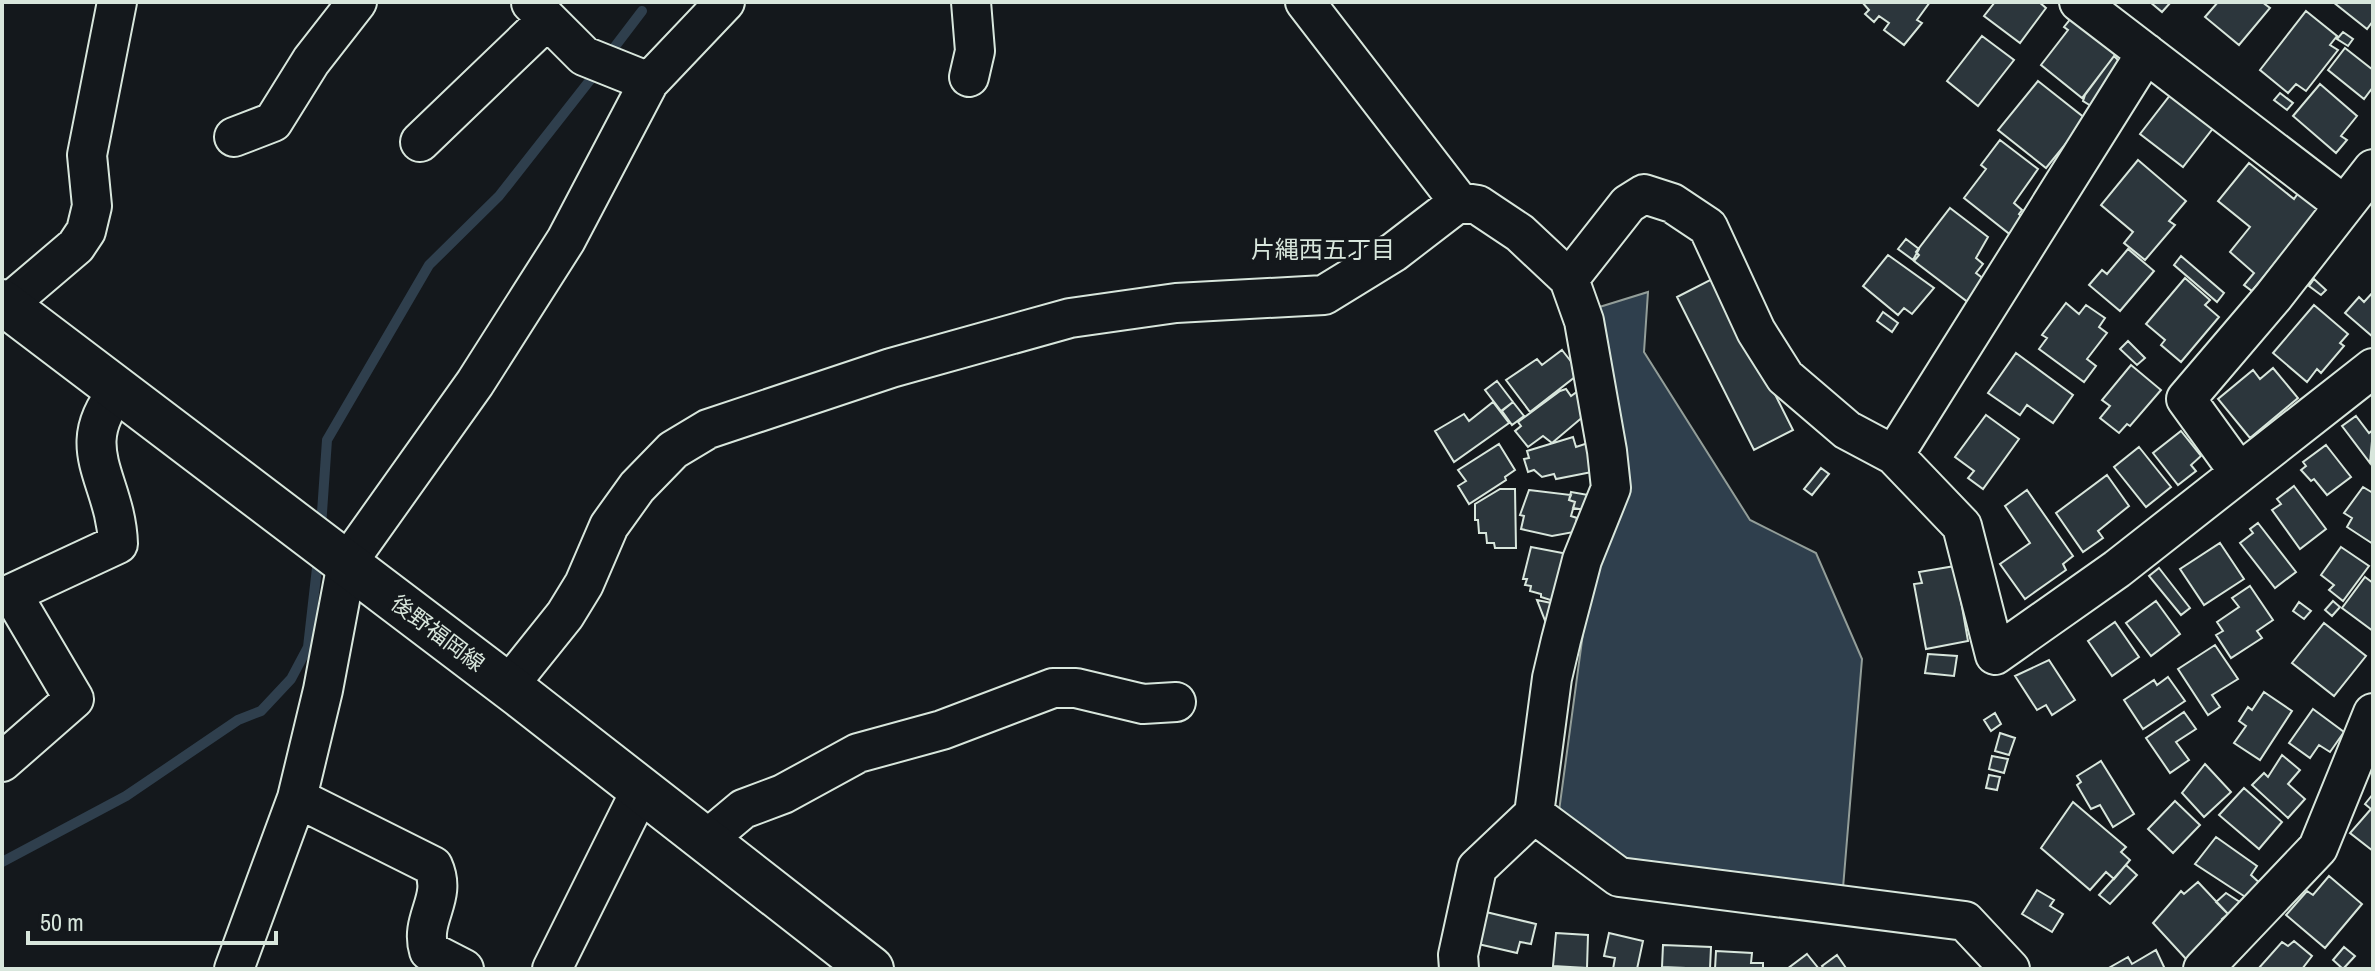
<svg xmlns="http://www.w3.org/2000/svg" width="2375" height="971" font-family="'Archivo Narrow','Noto Sans JP',sans-serif">
<rect width="100%" height="100%" fill="#14181c"/>
<!-- water -->
<path fill="#2f3f4d" stroke="#939e99" stroke-width="2" d="M1648,292L1644,352L1750,520L1816,553L1862,659L1843,888L1621,864L1559,811L1590,581L1623,484L1593,309Z"/>
<g fill="none" stroke-linecap="round" stroke-linejoin="round">
<!-- stream -->
<path stroke="#2f3f4d" stroke-width="10" d="M607,57L642,11
M321,527L327,440L429,265L499,196L598,70
M2,862L126,796L238,720L261,711L291,679L308,647L318,559"/>
</g>
<!-- building -->
<path fill="#2c363c" stroke="#d8e6dc" stroke-width="2" d="M1862,2H1930L1917,20L1922,23L1904,45L1884,30L1889,23L1879,16L1874,22L1865,14L1869,10Z
M1995,2H2039L2046,8L2020,43L1984,16Z
M2150,2H2171L2162,12Z
M2218,2H2262L2270,8L2239,45L2205,17Z
M2333,2H2373V21L2367,29Z
M2306,11L2337,36L2330,45L2338,50L2306,91L2296,84L2288,93L2260,70Z
M2076,12L2121,47L2082,98L2041,65L2068,30L2064,27Z
M2343,32L2353,39L2348,46L2337,39Z
M1982,36L2014,60L1978,106L1947,81Z
M2345,48L2373,70V87L2364,99L2328,70Z
M2114,56L2120,62L2091,106L2083,101L2085,95Z
M2038,81L2086,119L2046,168L1998,130Z
M2320,84L2357,116L2341,136L2347,140L2336,153L2293,116Z
M2280,93L2293,103L2287,110L2274,100Z
M2171,94L2214,127L2183,167L2140,134Z
M2000,140L2038,169L2014,203L2022,210L2019,214L2025,219L2012,236L1964,198L1986,169L1981,165Z
M2138,160L2186,201L2169,221L2175,225L2145,260L2124,243L2133,232L2101,205Z
M2249,163L2294,199L2299,192L2319,209L2252,291L2244,285L2254,273L2230,252L2250,227L2218,201Z
M1950,208L1988,237L1976,258L1983,264L1976,273L1985,280L1969,303L1914,261L1919,255L1916,252Z
M1906,239L1919,249L1913,260L1898,249Z
M2128,249L2154,271L2120,311L2089,285L2102,270L2107,274Z
M1888,255L1934,288L1912,314L1904,308L1898,315L1863,286Z
M2181,256L2224,293L2217,302L2174,265Z
M1716,277L1793,430L1754,450L1677,297Z
M2185,278L2210,300L2205,305L2219,317L2181,362L2161,345L2165,340L2146,324Z
M2314,279L2326,290L2321,295L2309,286Z
M2373,292V337L2345,313L2359,297L2364,302Z
M2066,303L2079,314L2086,305L2105,318L2099,327L2107,333L2087,359L2096,366L2084,382L2039,349L2047,338L2042,335Z
M2314,305L2348,334L2340,343L2344,346L2321,373L2317,369L2307,382L2273,353Z
M1883,312L1898,323L1892,332L1877,321Z
M2128,341L2145,358L2137,365L2120,349Z
M1562,350L1580,373L1530,412L1506,380L1537,359L1542,365Z
M2016,353L2073,395L2053,423L2027,405L2020,415L1988,393Z
M2131,365L2161,390L2130,426L2127,424L2119,433L2100,418L2110,406L2102,400Z
M2273,368L2298,398L2250,438L2218,399L2253,370L2260,379Z
M1497,381L1513,402L1501,411L1485,390Z
M1582,388L1591,410L1552,443L1543,436L1528,447L1515,431L1521,426L1518,422L1560,391L1566,389L1571,396Z
M1493,402L1509,423L1454,462L1435,431L1464,414L1469,421Z
M1513,402L1524,416L1512,425L1502,411Z
M1986,415L2019,439L1983,489L1968,478L1974,471L1955,457Z
M2356,416L2369,433L2373,430L2370,463L2342,426Z
M2181,431L2201,456L2191,465L2196,471L2178,485L2153,453Z
M1573,437L1576,447L1588,443L1597,471L1556,479L1554,474L1542,477L1534,470L1528,472L1524,459L1529,458L1527,451Z
M1499,444L1515,470L1505,477L1506,480L1469,504L1458,486L1466,481L1458,470Z
M2326,445L2351,477L2327,495L2314,479L2311,481L2301,470L2306,466L2303,462Z
M2139,447L2171,487L2146,507L2114,467Z
M1821,468L1829,474L1812,495L1804,489Z
M2107,475L2129,506L2098,531L2103,538L2083,552L2056,513Z
M2294,486L2326,529L2300,549L2272,510L2281,504L2277,499Z
M2363,487L2373,493V544L2347,527L2352,518L2344,513Z
M1500,489H1515L1516,548H1495L1494,543H1487L1486,533H1479L1478,520H1475V504Z
M1529,490L1571,495L1569,500L1575,502L1571,516L1577,518L1574,532L1552,536L1521,529L1524,516L1520,515Z
M2027,490L2073,556L2063,564L2066,570L2025,599L2000,564L2030,543L2005,506Z
M1571,492L1594,496L1592,511L1573,508L1575,502L1569,500Z
M2258,523L2296,572L2275,588L2240,543L2253,533L2250,529Z
M2220,543L2244,579L2204,605L2180,569Z
M1531,547L1573,555L1557,602L1541,597V594L1530,591L1531,586L1525,585L1527,579H1523Z
M2341,547L2369,566L2343,601L2329,590L2334,585L2321,575Z
M1955,566L1968,641L1926,649L1914,584L1922,583L1919,572Z
M2159,568L2190,608L2181,615L2149,576Z
M2365,577L2373,583V631L2342,608Z
M2250,586L2273,620L2257,631L2262,638L2231,658L2216,635L2223,631L2217,622L2239,607L2232,598Z
M1537,600L1556,604L1546,623Z
M2156,601L2180,634L2151,656L2126,623Z
M2333,601L2340,607L2332,616L2325,610Z
M2299,602L2311,611L2304,619L2293,611Z
M2115,622L2139,657L2112,676L2088,641Z
M2324,623L2366,656L2334,696L2292,663Z
M2215,645L2238,679L2212,695L2220,707L2208,715L2178,669Z
M1928,654L1957,656L1954,676L1925,673Z
M2049,660L2075,700L2052,715L2046,705L2037,710L2015,676Z
M2168,677L2185,701L2143,729L2124,700L2154,680L2157,685Z
M2264,692L2292,711L2260,760L2234,743L2246,726L2239,721L2248,707L2252,710Z
M2313,709L2344,732L2330,752L2319,745L2310,758L2289,743Z
M2184,712L2196,729L2176,742L2189,760L2170,773L2146,738Z
M1995,713L2001,724L1991,731L1984,720Z
M2000,733L2015,738L2009,755L1995,751Z
M2282,755L2300,770L2288,784L2305,799L2288,818L2252,785L2264,773L2268,777Z
M1992,756L2008,759L2004,773L1989,769Z
M2101,761L2134,814L2113,827L2100,805L2091,809L2077,785L2081,782L2077,776Z
M2205,764L2231,792L2204,817L2182,793Z
M1989,775L2000,777L1997,790L1986,788Z
M2244,788L2282,822L2259,849L2219,815Z
M2373,794V851L2350,833L2371,809L2365,804Z
M2175,801L2200,825L2173,853L2148,829Z
M2073,802L2126,847L2121,852L2130,860L2114,879L2106,872L2090,890L2041,848Z
M2216,837L2257,866L2251,875L2262,885L2250,900L2195,864Z
M2126,865L2137,875L2110,904L2099,895Z
M2329,876L2362,904L2325,948L2286,915L2307,891L2313,895Z
M2198,882L2228,914L2222,919L2227,924L2187,960L2153,923L2181,891L2184,894Z
M2037,890L2054,900L2050,906L2063,914L2052,932L2022,914Z
M2226,893L2246,906L2229,926L2222,919L2228,914L2216,902Z
M1486,912L1536,924L1531,944L1520,942L1517,953L1478,944Z
M1556,933L1588,935L1587,968L1553,966Z
M1609,933L1643,941L1637,969H1613L1615,958L1604,956Z
M2294,941L2312,956L2302,969H2258L2282,942L2288,946Z
M1663,945L1711,947L1710,969L1662,967Z
M2344,947L2355,956L2343,969L2333,960Z
M2156,950L2165,969H2107L2128,957L2132,964Z
M1716,951L1752,953L1751,963H1763V969H1715Z
M1807,954L1819,969H1787Z
M1837,955L1846,968L1824,969L1822,966Z"/>
<g fill="none" stroke-linecap="round" stroke-linejoin="round">
<defs>
<path id="minor" d="M1305,2L1459,202L1478,205L1520,233L1569,279L1584,321L1607,451L1611,488L1582,560L1561,640L1552,678L1534,814L1619,877L1965,921L2010,969
M2079,2L2344,205
M531,3L584,56L649,82
M969,77L975,51L971,2
M234,137L273,122L311,61L357,2
M420,142L547,20
M1569,279L1628,204L1644,194L1672,203L1708,227L1756,331L1785,377L1847,430L1894,455L1962,526L1995,655L2117,569L2373,368
M2,309L76,246L86,231L92,206L87,155L117,2
M1894,455L2146,53
M2238,471L2186,399L2273,297L2373,169
M2,598L118,544C116,479 70,448 119,390
M508,686L565,615L584,584L609,526L637,487L673,450L708,429L891,368L1070,318L1176,303L1324,295L1394,252L1459,202
M2,762L74,699L12,594
M297,798L433,866C448,899 419,918 429,951L464,969
M706,840L743,809L783,794L858,753L942,730L1053,688H1076L1143,704L1176,702
M234,969L297,798L323,690L347,563L475,383L566,240L649,82L725,2
M552,969L641,790
M1459,969L1458,955L1477,868L1534,814
M2203,969L2318,848L2373,713"/>
<path id="major" d="M2,302L520,695L871,969"/>
</defs>
<!-- minor casing -->
<use href="#minor" stroke="#d8e6dc" stroke-width="42"/>
<!-- major casing -->
<use href="#major" stroke="#d8e6dc" stroke-width="48"/>
<!-- minor -->
<use href="#minor" stroke="#14181c" stroke-width="38"/>
<!-- major -->
<use href="#major" stroke="#14181c" stroke-width="44"/>
</g>
<g text-anchor="middle" stroke-width="6" stroke-linejoin="round" paint-order="stroke">
<!-- street labels -->
<g font-size="22" fill="#d8e6dc" stroke="#14181c">
<text transform="translate(438 633) rotate(37)" y="8">後野福岡線</text>
</g>
<!-- neighbourhood labels -->
<g font-size="24" fill="#d8e6dc" stroke="#14181c">
<text x="1323" y="258">片縄西五丁目</text>
</g>
</g>
<!-- border -->
<rect width="2375" height="971" fill="none" stroke="#d8e6dc" stroke-width="8"/>
<!-- scale -->
<path d="M28 931v12h248v-12" fill="none" stroke="#d8e6dc" stroke-width="4"/>
<text x="40" y="931" font-size="24" fill="#d8e6dc" stroke="#14181c" stroke-width="6" paint-order="stroke">50 m</text>
</svg>
